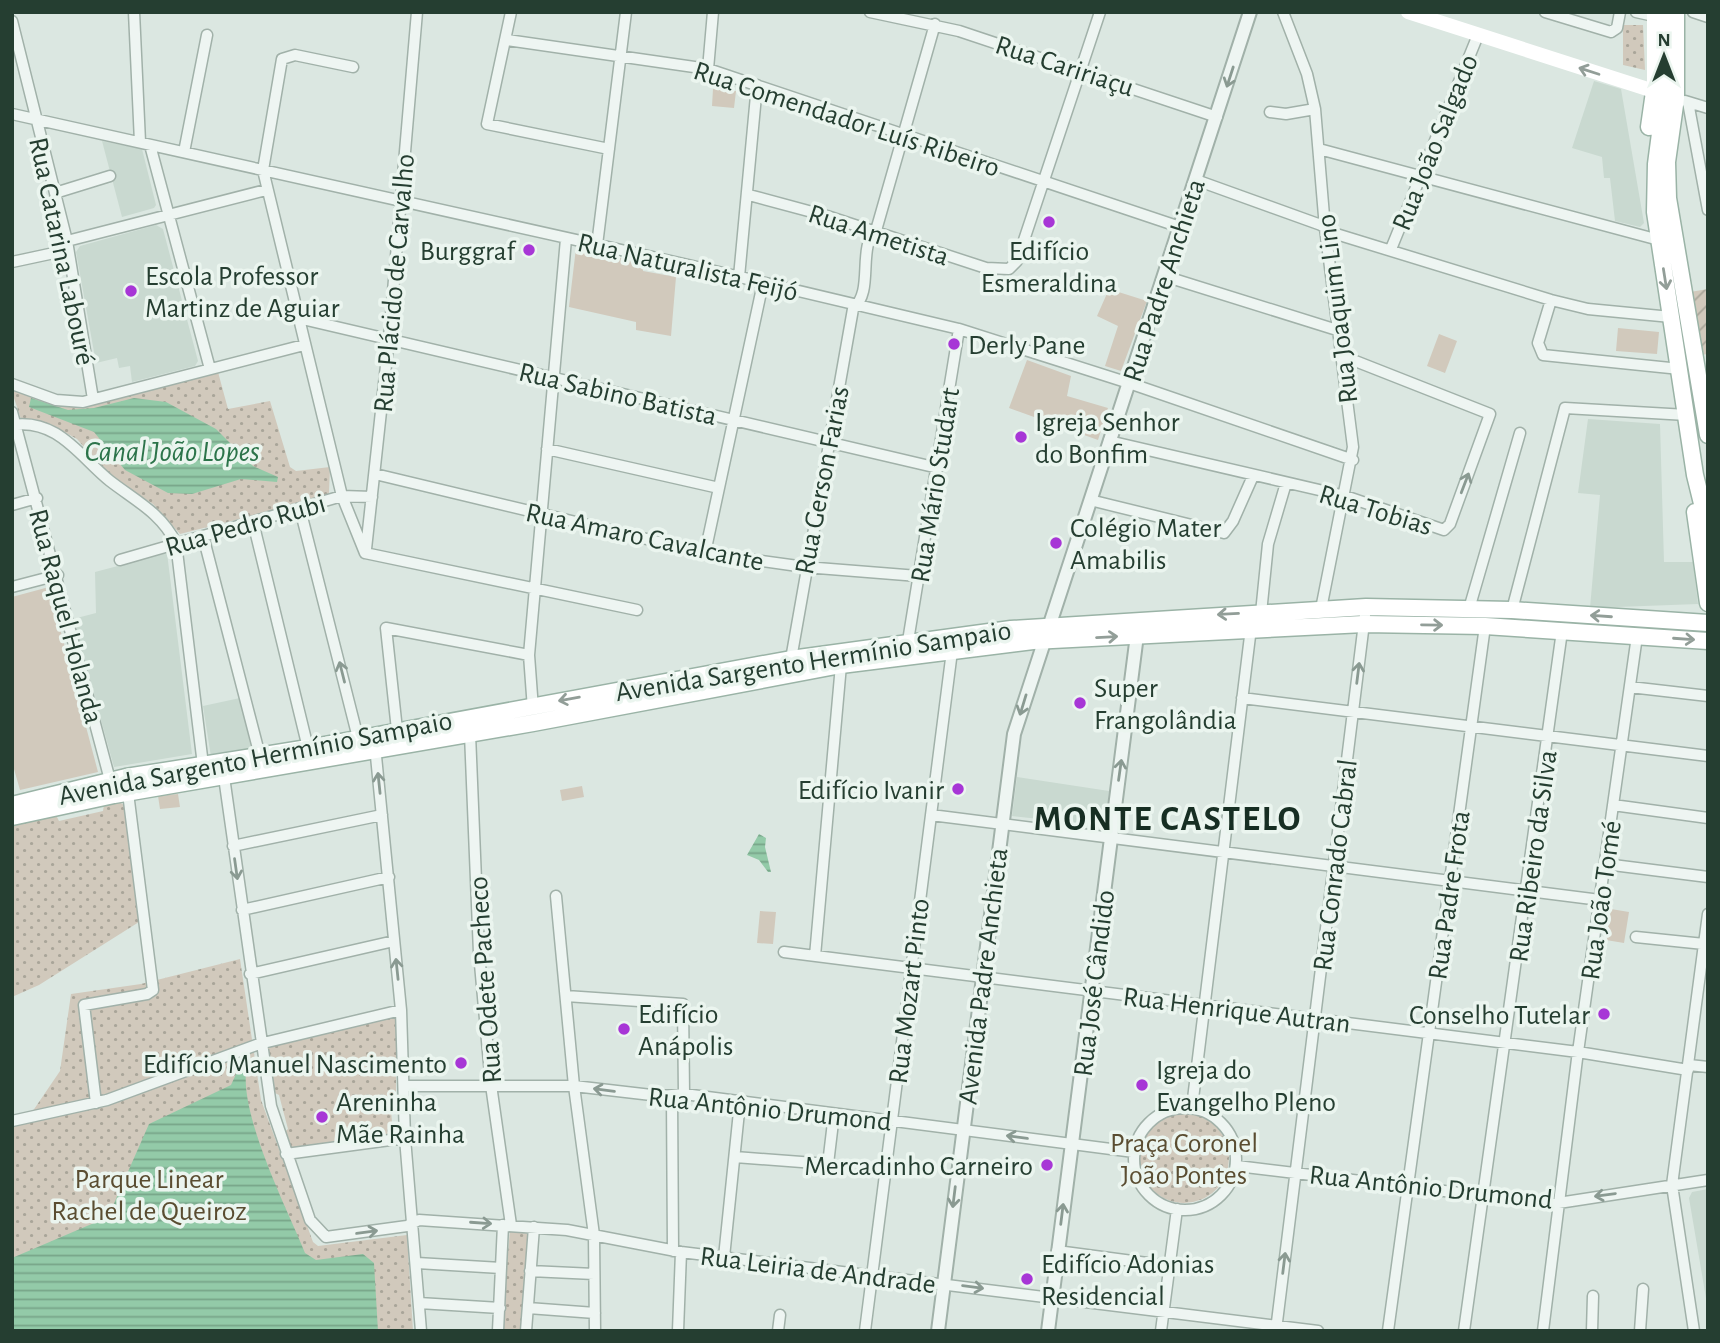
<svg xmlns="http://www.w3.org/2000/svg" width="1720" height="1343" font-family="'Alegreya Sans',sans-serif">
<defs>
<pattern id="park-dots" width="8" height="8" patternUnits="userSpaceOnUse" patternTransform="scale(1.75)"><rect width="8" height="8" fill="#d1c9bc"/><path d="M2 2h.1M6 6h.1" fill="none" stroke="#a9a599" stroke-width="1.8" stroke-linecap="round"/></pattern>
<pattern id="garden-furrows" width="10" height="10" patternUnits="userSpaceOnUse" patternTransform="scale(1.75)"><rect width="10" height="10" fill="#d1c9bc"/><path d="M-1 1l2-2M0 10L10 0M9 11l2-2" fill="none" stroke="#a9a599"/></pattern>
<pattern id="water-rules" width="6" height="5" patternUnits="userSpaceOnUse" patternTransform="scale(1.75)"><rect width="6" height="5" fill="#93caa8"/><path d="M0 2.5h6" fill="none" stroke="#78a589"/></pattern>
</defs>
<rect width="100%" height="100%" fill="#dbe7e1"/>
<!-- built -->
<path fill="#c9d9d0" d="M1594,81L1621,89L1644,223L1640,227L1615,221L1610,178H1604L1602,157L1572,148Z
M102,141L142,149L156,205L154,208L122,217Z
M156,225L163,229L198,361L195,366L132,382L130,366L119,368L117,358L96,363L76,252L80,246Z
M1588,419L1660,424L1664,562H1693L1698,604L1590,608L1600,495L1578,493Z
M167,553L192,754L114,767L73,619L96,613L95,572Z
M240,698L252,752L211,757L203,706Z
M1017,777L1109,791L1105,826L1012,816Z
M1708,1189V1310L1689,1198L1692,1192Z"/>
<!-- grass -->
<path fill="#d1c9bc" d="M713,89L736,91L734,108L712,106Z
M576,248L643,263V271L676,277L671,336L636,330V322L569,307Z
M1109,289L1147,301L1121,371L1105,366L1118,326L1097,316Z
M1618,328L1659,332L1657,354L1616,351Z
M1439,334L1457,341L1445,373L1427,366Z
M1027,360L1071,376L1067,396L1108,408L1098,440L1009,408Z
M49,587L98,772L20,790L12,762V597Z
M582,786L584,797L562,801L560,790Z
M178,794L180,807L160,809L158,796Z
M1611,909L1629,912L1624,943L1606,940Z
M760,911L776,912L773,944L757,943Z"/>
<!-- park -->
<path fill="url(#park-dots)" d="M1623,25H1643L1645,70L1623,65Z
M218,372L228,409L270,401L290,467L296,471L330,467L329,493L323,498L180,534L153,504L109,476L77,439L57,428L21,419L12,392L15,389L77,406L90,405Z
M118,801L128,808L139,922L39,985L12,997V826L56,815L59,821L103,811L104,804Z
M240,959L261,1100L313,1242L318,1246L407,1235L413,1331H12V1127L24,1124L60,1071L71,994L141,984Z
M393,1016L396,1019V1092L390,1099L392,1122L399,1131L394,1135L288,1148L283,1133L288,1129L279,1095L271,1091L266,1048Z
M1139 1158a45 45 0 1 1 90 0a45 45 0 1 1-90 0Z
M510,1230L528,1234L520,1331H501Z"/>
<!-- garden -->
<path fill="url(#garden-furrows)" d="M1708,289V354L1701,355L1690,292Z"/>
<!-- water -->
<path fill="url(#water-rules)" d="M31,398L68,410L94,408L134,398L166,402L216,429L253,466L278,477L277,482L241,479L192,494L168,493L125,470L94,432L29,407Z
M759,834L766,838L765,847L771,872H768L759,860L747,855Z
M243,1059L248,1061C234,1106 287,1208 305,1253L316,1260L363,1254L374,1263L378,1331H12V1258L108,1217L149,1124L231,1085Z"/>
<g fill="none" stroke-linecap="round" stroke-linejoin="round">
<defs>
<path id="minor" d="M134,12L140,142
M511,12L487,124L609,149
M870,12L959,31L1217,117
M1283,12L1307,74L1315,109L1325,228L1353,447L1321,609
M1545,12L1611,32L1617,28L1620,12
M1636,12L1654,16
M1693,12L1708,17
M12,21L67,241L93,399
M507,40L708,69L1180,227
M353,67L295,55L282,59L263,170L342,496L365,553
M708,69L713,12
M1685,101L1708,108
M1688,102L1708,210
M1270,112L1286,114L1315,109
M12,114L706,269L959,329L1129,383L1353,460
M150,145L210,369
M1319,149L1659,240
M184,152L207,35
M1196,180L1321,225L1333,233L1551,300L1588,309L1671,317
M55,193L110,176
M749,195L827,216L986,268L1009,269L1017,261L1100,12
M67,241L266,190
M597,245L626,12
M1391,249L1478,35
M12,262L68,250
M1164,276L1337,330
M739,277L757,85
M1551,300L1538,343L1543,355L1680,369
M298,318L938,468
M12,384L56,400L83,402L304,345
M12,412L110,780
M12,425C58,418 80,457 110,481C136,501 161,513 176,543L203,765
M1109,441L1345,496L1444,530L1450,524L1490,414L1340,355
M547,449L719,488
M375,474L705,553L805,567L918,576
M1090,500L1224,533L1233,521L1253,476
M12,505L37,498
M300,509L358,738
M253,522L308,748
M203,536L260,756
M366,549L389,338L417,12
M365,553L637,610
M705,553L763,283
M120,560L342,496L372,497
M12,587L58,575
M1469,609L1520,433
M1512,610L1565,408L1687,415
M1261,613L1268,544L1286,483
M908,641L959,329
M791,659L853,309C875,290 856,249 877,227L935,24
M1630,687L1708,696
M1242,698L1708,756
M533,709L529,655L566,239
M397,730L386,628L529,655
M470,734L479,953L491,1085L511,1225
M375,746L401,1010L405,1138L421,1331
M224,777L271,1106L310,1220L326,1237L407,1226L419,1220L567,1230L681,1252L1318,1331
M1613,805L1708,818
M931,815L1600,900
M233,846L382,815
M1605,864L1708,877
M556,896L574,1086L594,1235L595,1331
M242,910L389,877
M1636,937L1704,944
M784,952L1578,1052L1688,1070
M815,956L841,665
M250,974L394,941
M566,996L683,1004L684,1094
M1689,1065L1708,1067
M404,1086H574L660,1096L684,1094L1134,1152
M672,1097L673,1251
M96,1103L84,1005L147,994L153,990L128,793
M1192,1107L1251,628
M1134 1159a51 51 0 1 1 102 0a51 51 0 1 1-102 0Z
M12,1121L107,1100L259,1044L401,1010
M286,1154L405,1138
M735,1157L828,1164L834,1114
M1237,1166L1552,1204L1708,1180
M1057,1251L1170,1266
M724,1257L740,1102
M417,1263L501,1268
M530,1271L594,1274
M419,1303L500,1308
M528,1308L595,1313
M1276,1330L1366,607
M498,1331L503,1225
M526,1331L534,1227
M678,1331L681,1252
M778,1331L780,1315
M865,1331L952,651
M1161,1331L1177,1209
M1388,1331L1485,626
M1464,1331L1562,631
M1543,1331L1577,1059L1637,636
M1592,1331L1593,1296
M1640,1331L1643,1289
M1694,1331L1672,1185L1708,914"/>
<path id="tertiary" d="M938,1331L1014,734L1250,12
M1048,1331L1137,635"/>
<path id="primary" d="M1662,12L1665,95L1656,164L1655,212L1695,475L1708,528
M1676,12V98L1667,162L1668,198L1708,435
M1649,127L1654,92
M1695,512L1708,603
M12,805L126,777L308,748L791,659L1011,629L1366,607L1512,610L1708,623
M12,817L114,795L533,723L841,665L1033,641L1364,624L1485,626L1708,641"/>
</defs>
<!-- minor casing -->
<use href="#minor" stroke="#a1b1a9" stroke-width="13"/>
<!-- tertiary casing -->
<use href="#tertiary" stroke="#a1b1a9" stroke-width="16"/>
<!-- primary casing -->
<use href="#primary" stroke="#9ab3a6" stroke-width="19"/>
<!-- minor -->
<use href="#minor" stroke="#eef5f2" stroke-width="10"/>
<!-- tertiary -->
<use href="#tertiary" stroke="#eef5f2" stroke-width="12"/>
<!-- secondary -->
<path stroke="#fff" stroke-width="14" d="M1408,12L1663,94
M1654,12V92"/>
<!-- primary -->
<use href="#primary" stroke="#fff" stroke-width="16"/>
</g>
<!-- one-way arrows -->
<defs><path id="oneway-shaft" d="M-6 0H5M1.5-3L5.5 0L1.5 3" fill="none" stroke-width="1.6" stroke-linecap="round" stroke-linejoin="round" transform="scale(1.75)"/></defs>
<g stroke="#929e98">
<use href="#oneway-shaft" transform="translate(1589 71) rotate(-162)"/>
<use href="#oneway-shaft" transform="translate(1665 279) rotate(81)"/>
<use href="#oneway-shaft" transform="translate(1228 614) rotate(177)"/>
<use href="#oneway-shaft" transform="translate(1601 616) rotate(-176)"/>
<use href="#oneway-shaft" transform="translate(1432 625) rotate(1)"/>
<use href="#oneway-shaft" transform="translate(1107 637) rotate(-3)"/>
<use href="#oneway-shaft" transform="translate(1684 639) rotate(4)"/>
<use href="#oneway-shaft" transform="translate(569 699) rotate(170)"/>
</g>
<g stroke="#8a9a92">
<use href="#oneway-shaft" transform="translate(1230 77) rotate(108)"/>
<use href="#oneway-shaft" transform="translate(1465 483) rotate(-69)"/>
<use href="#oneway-shaft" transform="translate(342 672) rotate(-104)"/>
<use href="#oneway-shaft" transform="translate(1358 673) rotate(-83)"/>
<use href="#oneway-shaft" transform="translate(1023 705) rotate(107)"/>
<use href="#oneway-shaft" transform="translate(1120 770) rotate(-82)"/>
<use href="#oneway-shaft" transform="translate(379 783) rotate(-96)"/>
<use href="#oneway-shaft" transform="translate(236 869) rotate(82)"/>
<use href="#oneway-shaft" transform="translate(397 969) rotate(-96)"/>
<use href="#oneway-shaft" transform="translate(604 1090) rotate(-173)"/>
<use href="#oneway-shaft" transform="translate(1017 1137) rotate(-172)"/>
<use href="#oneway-shaft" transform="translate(1605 1195) rotate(172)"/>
<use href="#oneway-shaft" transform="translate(954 1197) rotate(97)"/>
<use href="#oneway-shaft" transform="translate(1062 1214) rotate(-83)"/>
<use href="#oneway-shaft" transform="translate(481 1223) rotate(4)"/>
<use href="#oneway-shaft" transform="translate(367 1232) rotate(-8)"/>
<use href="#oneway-shaft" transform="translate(1284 1263) rotate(-83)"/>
<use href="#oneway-shaft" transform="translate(973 1287) rotate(7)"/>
</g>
<!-- markers -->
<g fill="#a736d6" stroke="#ebf5ef" stroke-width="2.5">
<circle cx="1049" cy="222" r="7"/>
<circle cx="529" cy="250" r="7"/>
<circle cx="131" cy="291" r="7"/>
<circle cx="954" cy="344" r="7"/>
<circle cx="1021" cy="437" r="7"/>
<circle cx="1056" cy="543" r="7"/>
<circle cx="1080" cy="703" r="7"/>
<circle cx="958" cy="789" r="7"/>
<circle cx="1604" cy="1014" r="7"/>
<circle cx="624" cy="1029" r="7"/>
<circle cx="461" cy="1063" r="7"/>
<circle cx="1142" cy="1085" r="7"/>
<circle cx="322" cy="1117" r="7"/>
<circle cx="1047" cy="1165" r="7"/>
<circle cx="1027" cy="1279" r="7"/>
</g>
<g text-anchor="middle" stroke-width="7" stroke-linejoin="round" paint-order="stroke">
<!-- street labels -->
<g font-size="28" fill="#253e31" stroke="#ebf5ef">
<text transform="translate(1065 65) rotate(18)" y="10">Rua Caririaçu</text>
<text transform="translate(847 118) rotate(18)" y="10">Rua Comendador Luís Ribeiro</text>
<text transform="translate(1434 142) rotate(-68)" y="10">Rua João Salgado</text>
<text transform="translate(879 234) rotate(18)" y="10">Rua Ametista</text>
<text transform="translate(63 251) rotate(78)" y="10">Rua Catarina Labouré</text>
<text transform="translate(688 266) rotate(13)" y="10">Rua Naturalista Feijó</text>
<text transform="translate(1163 280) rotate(-72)" y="10">Rua Padre Anchieta</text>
<text transform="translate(393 283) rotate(-85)" y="10">Rua Plácido de Carvalho</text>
<text transform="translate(1336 309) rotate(-97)" y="10">Rua Joaquim Lino</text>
<text transform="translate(618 393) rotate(13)" y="10">Rua Sabino Batista</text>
<text transform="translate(821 480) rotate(-79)" y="10">Rua Gerson Farias</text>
<text transform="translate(934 485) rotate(-81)" y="10">Rua Mário Studart</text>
<text transform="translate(1376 509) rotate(17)" y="10">Rua Tobias</text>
<text transform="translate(245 524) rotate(-16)" y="10">Rua Pedro Rubi</text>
<text transform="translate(645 536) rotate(12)" y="10">Rua Amaro Cavalcante</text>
<text transform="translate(67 616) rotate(75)" y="10">Rua Raquel Holanda</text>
<text transform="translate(813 660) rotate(-9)" y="10">Avenida Sargento Hermínio Sampaio</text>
<text transform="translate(255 757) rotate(-11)" y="10">Avenida Sargento Hermínio Sampaio</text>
<text transform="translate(1532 856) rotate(-82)" y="10">Rua Ribeiro da Silva</text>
<text transform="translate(1334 865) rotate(-83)" y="10">Rua Conrado Cabral</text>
<text transform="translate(1448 895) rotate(-82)" y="10">Rua Padre Frota</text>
<text transform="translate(1600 900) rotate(-82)" y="10">Rua João Tomé</text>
<text transform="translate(982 976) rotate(-83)" y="10">Avenida Padre Anchieta</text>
<text transform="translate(484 980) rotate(-94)" y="10">Rua Odete Pacheco</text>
<text transform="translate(1093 983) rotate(-83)" y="10">Rua José Cândido</text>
<text transform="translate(908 991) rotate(-83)" y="10">Rua Mozart Pinto</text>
<text transform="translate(1237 1009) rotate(7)" y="10">Rua Henrique Autran</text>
<text transform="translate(770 1108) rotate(6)" y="10">Rua Antônio Drumond</text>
<text transform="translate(1431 1186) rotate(6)" y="10">Rua Antônio Drumond</text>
<text transform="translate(818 1269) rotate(7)" y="10">Rua Leiria de Andrade</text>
</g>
<!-- poi labels -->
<g font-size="28" fill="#253e31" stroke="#ebf5ef" text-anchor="start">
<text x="515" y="260" text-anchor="end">Burggraf</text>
<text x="1049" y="260" text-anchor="middle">Edifício<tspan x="1049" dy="32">Esmeraldina</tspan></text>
<text x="145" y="285">Escola Professor<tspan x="145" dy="32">Martinz de Aguiar</tspan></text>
<text x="968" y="354">Derly Pane</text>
<text x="1035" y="431">Igreja Senhor<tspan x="1035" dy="32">do Bonfim</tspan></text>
<text x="1070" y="537">Colégio Mater<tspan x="1070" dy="32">Amabilis</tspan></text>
<text x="1094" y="697">Super<tspan x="1094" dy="32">Frangolândia</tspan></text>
<text x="944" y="799" text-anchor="end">Edifício Ivanir</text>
<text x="638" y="1023">Edifício<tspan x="638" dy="32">Anápolis</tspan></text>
<text x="1590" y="1024" text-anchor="end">Conselho Tutelar</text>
<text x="447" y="1073" text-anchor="end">Edifício Manuel Nascimento</text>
<text x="1156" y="1079">Igreja do<tspan x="1156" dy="32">Evangelho Pleno</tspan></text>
<text x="336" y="1111">Areninha<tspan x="336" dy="32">Mãe Rainha</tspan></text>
<text x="1033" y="1175" text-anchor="end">Mercadinho Carneiro</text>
<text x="1041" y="1273">Edifício Adonias<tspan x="1041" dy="32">Residencial</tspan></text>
</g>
<!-- park labels -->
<g font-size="28" fill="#5a4d31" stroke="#ebf5ef">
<text x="1184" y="1152">Praça Coronel<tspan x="1184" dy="32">João Pontes</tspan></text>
<text x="149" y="1188">Parque Linear<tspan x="149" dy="32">Rachel de Queiroz</tspan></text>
</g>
<!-- water labels -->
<g font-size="30" font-style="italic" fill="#2c744a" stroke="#ebf5ef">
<text x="172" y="461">Canal João Lopes</text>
</g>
<!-- district labels -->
<g font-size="35" font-weight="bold" letter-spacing="2" fill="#172e23" stroke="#ebf5ef">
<text x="1168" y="830">MONTE CASTELO</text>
</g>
</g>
<!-- border -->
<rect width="1720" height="1343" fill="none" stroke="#253e31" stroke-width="28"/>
<!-- north arrow -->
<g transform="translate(1664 56)" stroke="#ebf5ef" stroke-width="5" paint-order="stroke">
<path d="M0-5L12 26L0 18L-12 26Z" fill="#253e31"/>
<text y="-10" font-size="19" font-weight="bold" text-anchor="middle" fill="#253e31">N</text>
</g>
</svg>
